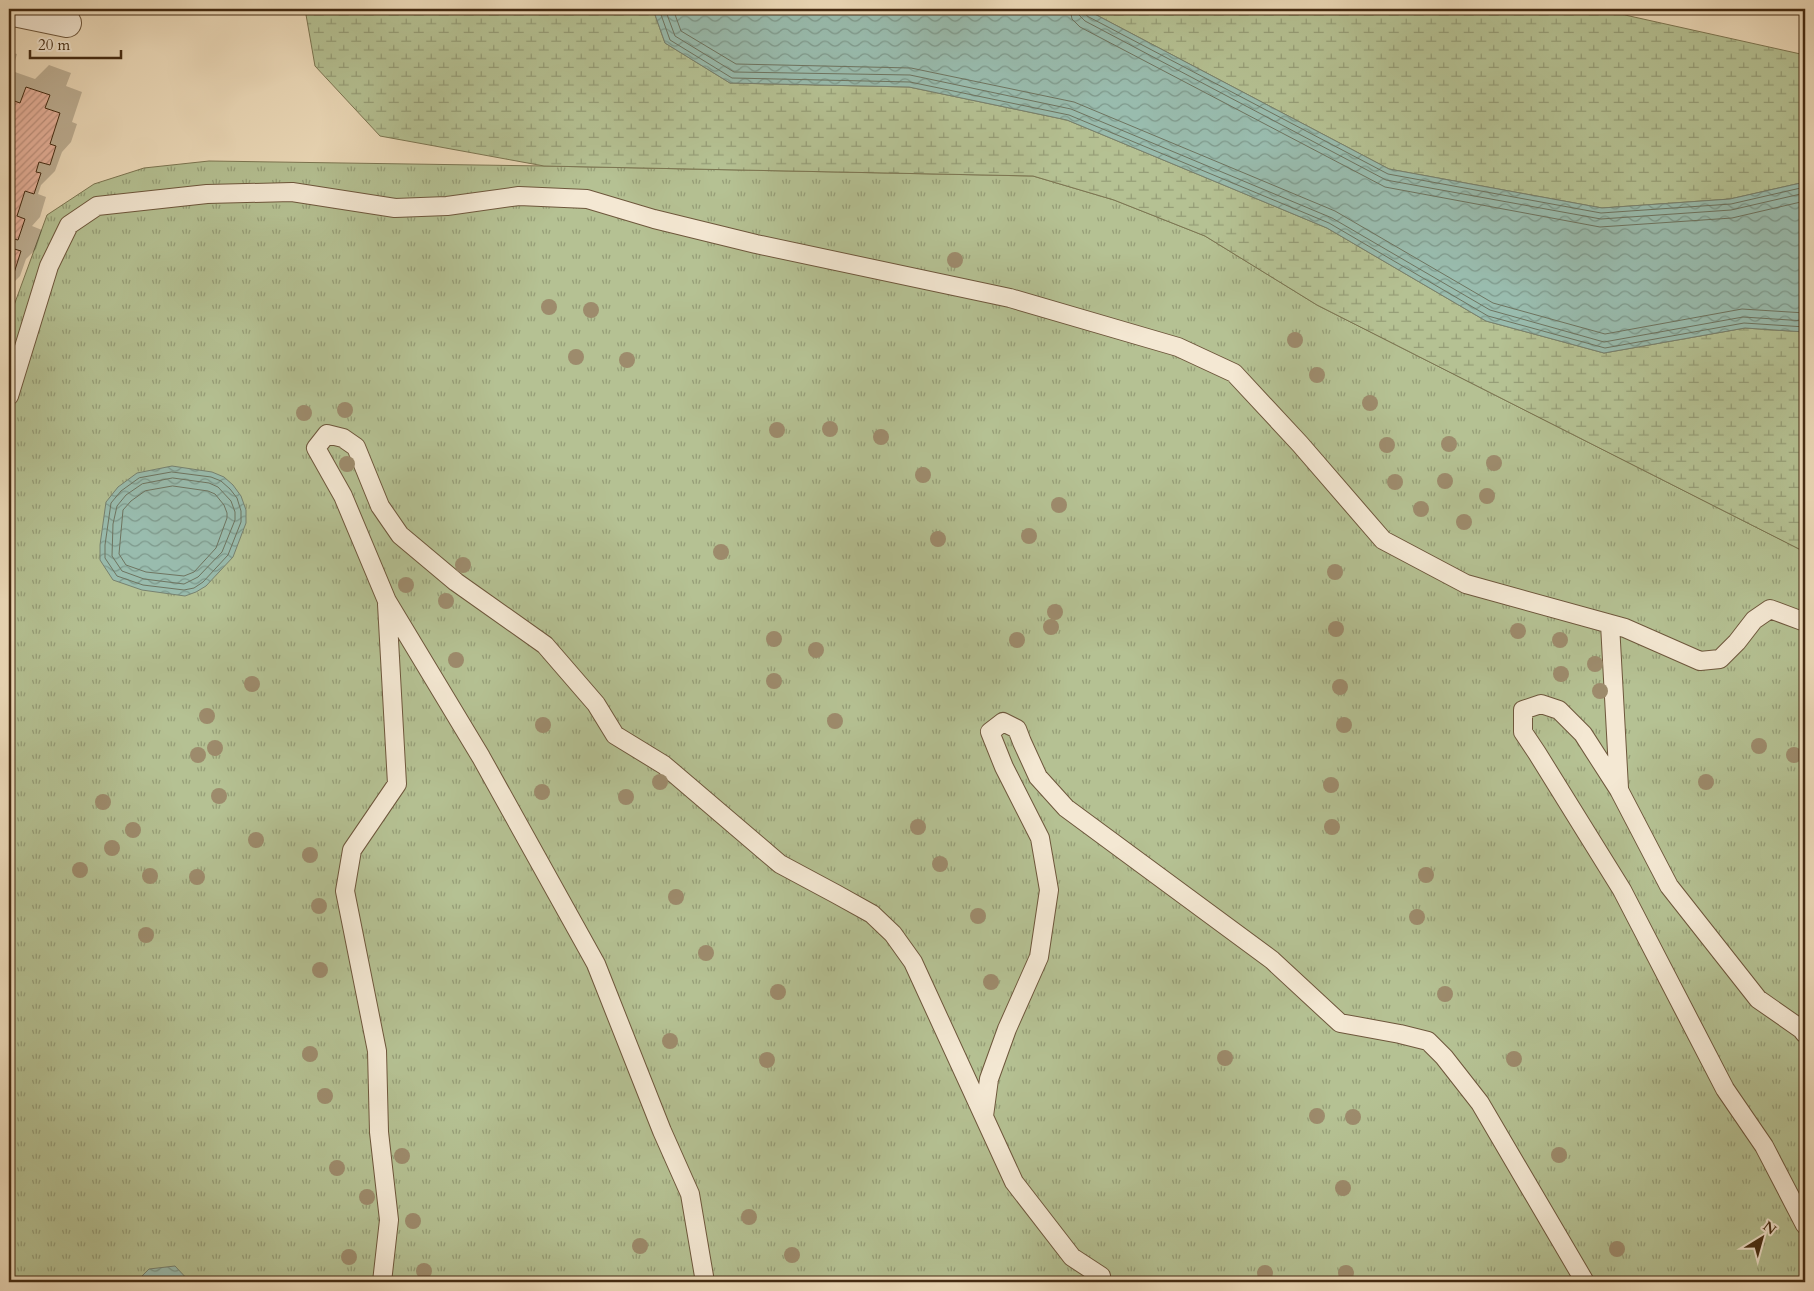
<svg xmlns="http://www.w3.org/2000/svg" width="1814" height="1291" font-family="Cardo,serif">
<defs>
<pattern id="grass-tufts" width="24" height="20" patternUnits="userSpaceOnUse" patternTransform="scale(1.25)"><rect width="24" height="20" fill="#b5c193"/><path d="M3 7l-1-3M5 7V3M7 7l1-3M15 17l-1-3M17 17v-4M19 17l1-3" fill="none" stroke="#959d77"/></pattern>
<pattern id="wetland-marsh" width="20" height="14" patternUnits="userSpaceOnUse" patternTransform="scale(1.25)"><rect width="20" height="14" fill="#b5c193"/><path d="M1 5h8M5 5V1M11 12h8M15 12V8" fill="none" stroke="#959d77"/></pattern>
<pattern id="water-waves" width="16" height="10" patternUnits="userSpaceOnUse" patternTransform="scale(1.25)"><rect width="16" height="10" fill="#99bcae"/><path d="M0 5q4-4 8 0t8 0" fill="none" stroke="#7e998c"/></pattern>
<pattern id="building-hatch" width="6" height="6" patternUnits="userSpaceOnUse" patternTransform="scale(1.25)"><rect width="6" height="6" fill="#e8b39d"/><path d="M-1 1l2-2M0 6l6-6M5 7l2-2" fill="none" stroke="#be927f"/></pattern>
</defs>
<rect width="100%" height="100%" fill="#eedcbb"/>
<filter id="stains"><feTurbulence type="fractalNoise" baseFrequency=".004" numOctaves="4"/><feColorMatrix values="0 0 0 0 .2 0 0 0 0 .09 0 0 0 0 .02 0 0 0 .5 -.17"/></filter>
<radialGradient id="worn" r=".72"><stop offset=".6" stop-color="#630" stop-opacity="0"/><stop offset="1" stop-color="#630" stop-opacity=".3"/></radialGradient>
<!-- grass -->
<path fill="url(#grass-tufts)" stroke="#7c7652" d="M209,161L544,166L1033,176L1114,200L1205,236L1317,305L1805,552V1282H9V319L47,215L94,184L144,168Z"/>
<!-- wetland -->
<path fill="url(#wetland-marsh)" stroke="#7c7652" d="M305,9H653L665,43L730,83L909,87L1067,120L1327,228L1486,321L1604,353L1745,328L1805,332V552L1317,305L1205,236L1114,200L1033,176L544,166L380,136L315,66Z
M1085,9H1598L1805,55V182L1730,199L1602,208L1389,169Z"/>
<!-- water -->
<path fill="url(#water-waves)" stroke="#778270" d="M653,9H1085L1389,169L1602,208L1730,199L1805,182V332L1745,328L1604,353L1486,321L1327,228L1067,120L909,87L730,83L665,43Z
M172,466L212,472L224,477L233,485L241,496L246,510V523L233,557L206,586L196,592L185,596L142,590L113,580L100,560V545L106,502L118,487L137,473Z
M175,1266L190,1282H136L149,1269Z"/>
<!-- shadow -->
<path fill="#0003" d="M9,52L17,54L12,71L35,79L49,65L71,73L66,86L82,92L72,122L77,124L71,142L62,152L55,171L41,185L38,194L46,197L40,217L32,226L42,230L36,249L26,259L20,276L9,287Z"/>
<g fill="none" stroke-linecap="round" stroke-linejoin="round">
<!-- shore -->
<path stroke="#6e7460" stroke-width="1" d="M659,9L670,40L732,78L910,82L1069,115L1329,223L1488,316L1605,348L1744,323L1805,327
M665,9L675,36L734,72L910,75L1071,109L1332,218L1490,310L1604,342L1743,317L1805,321
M673,9L681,31L736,64L911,68L1074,102L1335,211L1493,303L1605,334L1742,309L1805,313
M1070,9L1072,19L1080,27L1385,187L1600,227L1732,218L1805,201
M1078,9L1079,15L1085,21L1386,180L1601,219L1731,210L1805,193
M1084,9L1087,16L1388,174L1601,213L1731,204L1805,187
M172,472L211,477L221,481L230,489L237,498L241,511V522L228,555L203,582L194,588L184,590L143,585L117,576L105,558V545L111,503L121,491L139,478Z
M173,478L209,483L218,487L231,501L235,512V520L222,552L198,577L184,584L144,579L122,571L112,556L113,524L117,506L126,495L142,484Z
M173,486L208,491L215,494L224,505L227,513V518L216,548L194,572L184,576L146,572L126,565L119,554L123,510L131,501L145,491Z"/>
</g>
<!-- building -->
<path fill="url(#building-hatch)" stroke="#442b12" d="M26,87L50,95L45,108L60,113L50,144L56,146L50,165L39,162L36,172L41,173L34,194L25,191L17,216L25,219L18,240L14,239L11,248L21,251L14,273L9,271V99L20,103Z"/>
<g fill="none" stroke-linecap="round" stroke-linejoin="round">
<defs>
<path id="lane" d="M9,396L49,266L69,225L97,206L207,194L292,192L395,208L447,206L519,196L587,199L654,219L756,244L1010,298L1178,347L1234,373L1300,444L1383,540L1466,584L1625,628L1700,661L1720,659L1737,642L1754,620L1770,609L1805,622
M1610,624L1619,788
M1805,1034L1801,1029L1758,999L1669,886L1619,790L1583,734L1559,710L1541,704L1523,710V732L1537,753L1622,890L1725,1089L1764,1146L1805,1225
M984,1116L989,1079L1007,1029L1039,957L1049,890L1040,838L1004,767L990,732L1003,722L1017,729L1022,742L1038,777L1066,808L1272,960L1340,1023L1400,1034L1428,1041L1444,1057L1480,1103L1585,1282
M382,1282L389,1220L379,1132L377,1051L345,891L352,850L397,784L387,604
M705,1282L690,1194L662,1131L596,964L481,757L387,601L343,496L316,448L327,434L343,438L356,447L380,506L400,535L456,582L545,645L596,704L615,735L664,765L780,864L836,894L872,914L893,934L913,962L1014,1182L1072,1257L1101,1276"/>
<path id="street" d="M9,11L67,23"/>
</defs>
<!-- lane casing -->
<use href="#lane" stroke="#6e573c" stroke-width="20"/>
<!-- street casing -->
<use href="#street" stroke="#6e573c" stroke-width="30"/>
<!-- path -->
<path stroke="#442b12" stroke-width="3" stroke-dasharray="4 2.5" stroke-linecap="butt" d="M1800,9L1805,10"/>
<!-- lane -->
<use href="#lane" stroke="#f4e8d3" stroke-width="18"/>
<!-- street -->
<use href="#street" stroke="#f4e8d3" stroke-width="28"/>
</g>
<!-- trees -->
<g fill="#9d8b6c">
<circle cx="955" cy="260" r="8"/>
<circle cx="549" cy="307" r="8"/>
<circle cx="591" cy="310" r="8"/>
<circle cx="1295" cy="340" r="8"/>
<circle cx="576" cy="357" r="8"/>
<circle cx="627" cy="360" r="8"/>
<circle cx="1317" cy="375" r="8"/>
<circle cx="1370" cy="403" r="8"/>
<circle cx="345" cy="410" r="8"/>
<circle cx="304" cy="413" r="8"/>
<circle cx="830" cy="429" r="8"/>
<circle cx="777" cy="430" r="8"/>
<circle cx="881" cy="437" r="8"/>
<circle cx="1449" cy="444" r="8"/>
<circle cx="1387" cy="445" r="8"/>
<circle cx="1494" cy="463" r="8"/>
<circle cx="347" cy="464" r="8"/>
<circle cx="923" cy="475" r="8"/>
<circle cx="1445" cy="481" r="8"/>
<circle cx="1395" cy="482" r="8"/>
<circle cx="1487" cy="496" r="8"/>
<circle cx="1059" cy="505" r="8"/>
<circle cx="1421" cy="509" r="8"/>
<circle cx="1464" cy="522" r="8"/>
<circle cx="1029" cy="536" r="8"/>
<circle cx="938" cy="539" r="8"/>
<circle cx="721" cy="552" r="8"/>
<circle cx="463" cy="565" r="8"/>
<circle cx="1335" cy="572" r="8"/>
<circle cx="406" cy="585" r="8"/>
<circle cx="446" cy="601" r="8"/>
<circle cx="1055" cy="612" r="8"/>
<circle cx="1051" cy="627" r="8"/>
<circle cx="1336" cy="629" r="8"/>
<circle cx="1518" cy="631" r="8"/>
<circle cx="774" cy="639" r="8"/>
<circle cx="1017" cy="640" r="8"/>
<circle cx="1560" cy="640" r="8"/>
<circle cx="816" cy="650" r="8"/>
<circle cx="456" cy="660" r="8"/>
<circle cx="1595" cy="664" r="8"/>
<circle cx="1561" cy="674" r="8"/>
<circle cx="774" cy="681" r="8"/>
<circle cx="252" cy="684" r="8"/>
<circle cx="1340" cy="687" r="8"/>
<circle cx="1600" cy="691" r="8"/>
<circle cx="207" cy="716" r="8"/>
<circle cx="835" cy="721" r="8"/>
<circle cx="543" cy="725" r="8"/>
<circle cx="1344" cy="725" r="8"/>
<circle cx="1759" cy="746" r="8"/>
<circle cx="215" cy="748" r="8"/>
<circle cx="198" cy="755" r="8"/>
<circle cx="1794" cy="755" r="8"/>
<circle cx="660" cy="782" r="8"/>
<circle cx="1706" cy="782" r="8"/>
<circle cx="1331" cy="785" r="8"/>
<circle cx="542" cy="792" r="8"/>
<circle cx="219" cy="796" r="8"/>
<circle cx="626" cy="797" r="8"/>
<circle cx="103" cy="802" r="8"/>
<circle cx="918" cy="827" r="8"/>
<circle cx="1332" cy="827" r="8"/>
<circle cx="133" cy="830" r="8"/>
<circle cx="256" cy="840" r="8"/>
<circle cx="112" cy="848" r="8"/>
<circle cx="310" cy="855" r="8"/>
<circle cx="940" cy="864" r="8"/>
<circle cx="80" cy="870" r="8"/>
<circle cx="1426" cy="875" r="8"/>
<circle cx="150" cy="876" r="8"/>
<circle cx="197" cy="877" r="8"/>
<circle cx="676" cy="897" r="8"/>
<circle cx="319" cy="906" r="8"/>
<circle cx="978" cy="916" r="8"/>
<circle cx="1417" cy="917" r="8"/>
<circle cx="146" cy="935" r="8"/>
<circle cx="706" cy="953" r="8"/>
<circle cx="320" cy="970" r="8"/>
<circle cx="991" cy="982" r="8"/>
<circle cx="778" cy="992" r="8"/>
<circle cx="1445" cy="994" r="8"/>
<circle cx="670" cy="1041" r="8"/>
<circle cx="310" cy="1054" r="8"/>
<circle cx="1225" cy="1058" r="8"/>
<circle cx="1514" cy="1059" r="8"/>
<circle cx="767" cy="1060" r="8"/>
<circle cx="325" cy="1096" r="8"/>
<circle cx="1317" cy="1116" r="8"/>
<circle cx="1353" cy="1117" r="8"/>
<circle cx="1559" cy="1155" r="8"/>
<circle cx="402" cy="1156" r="8"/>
<circle cx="337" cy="1168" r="8"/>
<circle cx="1343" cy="1188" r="8"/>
<circle cx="367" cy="1197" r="8"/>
<circle cx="749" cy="1217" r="8"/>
<circle cx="413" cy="1221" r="8"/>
<circle cx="640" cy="1246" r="8"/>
<circle cx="1617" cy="1249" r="8"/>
<circle cx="792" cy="1255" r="8"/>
<circle cx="349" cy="1257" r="8"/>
<circle cx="424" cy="1271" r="8"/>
<circle cx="1265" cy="1273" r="8"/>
<circle cx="1346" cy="1273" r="8"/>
</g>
<!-- margin -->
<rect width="1814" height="1291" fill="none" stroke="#eedcbb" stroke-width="30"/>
<rect x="10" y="10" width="1794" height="1271" fill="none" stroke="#442b12" stroke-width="2.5"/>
<rect x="15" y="15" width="1784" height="1261" fill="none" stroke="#442b12"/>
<!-- north arrow -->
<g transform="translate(1762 1238) rotate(37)" stroke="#f4e8d3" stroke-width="4" paint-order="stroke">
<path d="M0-4L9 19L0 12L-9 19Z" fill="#442b12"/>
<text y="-8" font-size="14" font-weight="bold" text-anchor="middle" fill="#442b12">N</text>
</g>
<!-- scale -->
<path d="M30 50v8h91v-8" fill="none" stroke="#442b12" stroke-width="2.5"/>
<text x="38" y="50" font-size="15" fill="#442b12" stroke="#f4e8d3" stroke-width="4" paint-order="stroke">20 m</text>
<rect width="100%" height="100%" filter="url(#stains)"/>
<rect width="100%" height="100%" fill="url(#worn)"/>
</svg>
